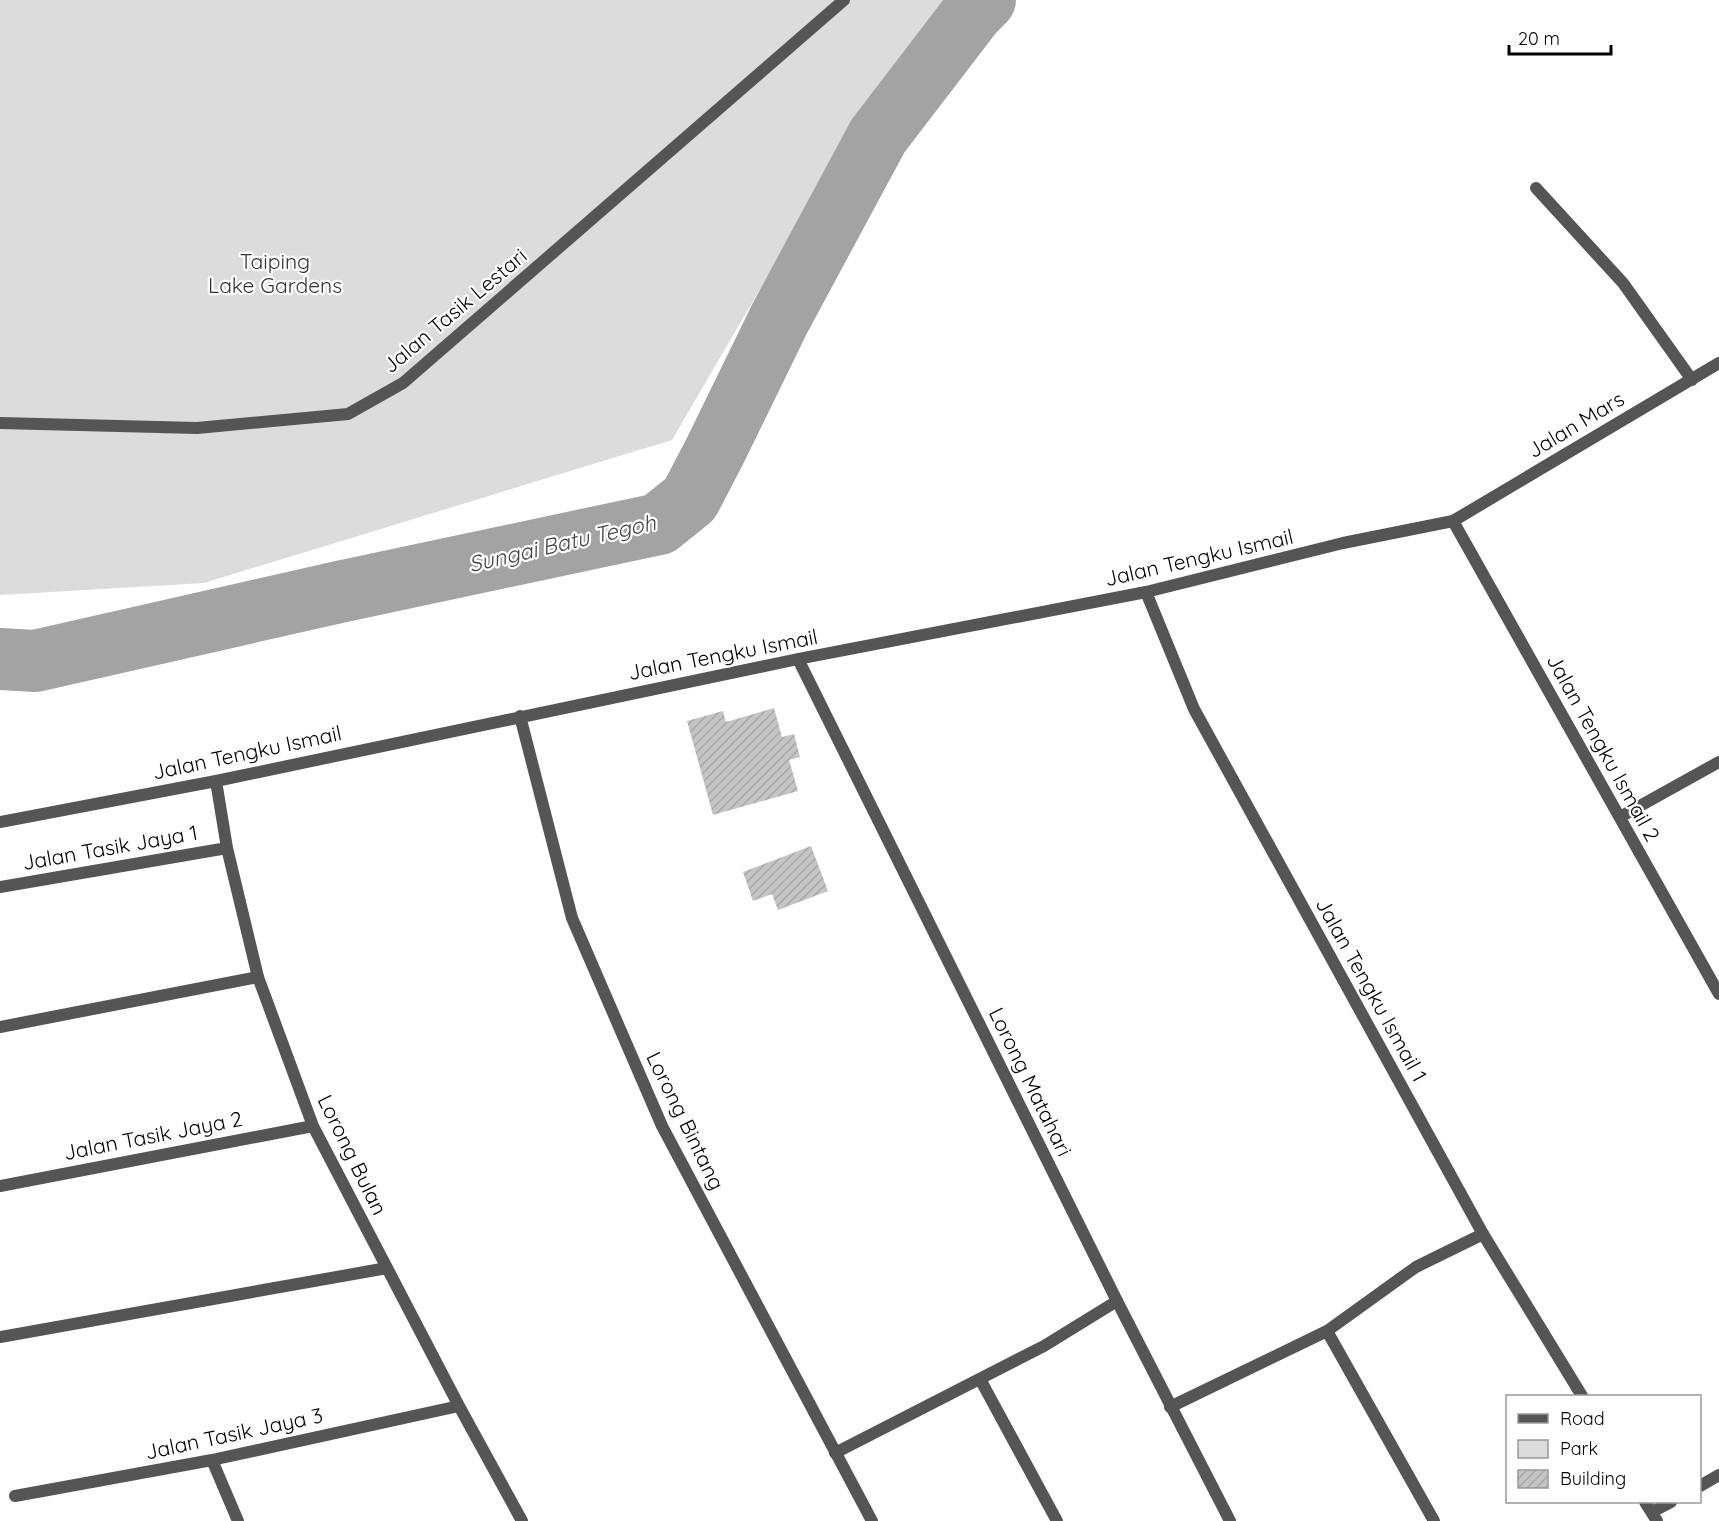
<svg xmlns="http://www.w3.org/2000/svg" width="1719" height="1521" font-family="Quicksand,sans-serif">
<defs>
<pattern id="building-hatch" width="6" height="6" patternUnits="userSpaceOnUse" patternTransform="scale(1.5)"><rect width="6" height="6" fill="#c4c4c4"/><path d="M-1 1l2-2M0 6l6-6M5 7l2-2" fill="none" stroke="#a7a7a7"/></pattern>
</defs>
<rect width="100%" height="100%" fill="#fff"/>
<!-- park -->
<path fill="#dcdcdc" d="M0,0H955L869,102L672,440L204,583L0,595Z"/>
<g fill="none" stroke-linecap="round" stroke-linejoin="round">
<!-- river -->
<path stroke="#a3a3a3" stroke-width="62" d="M0,659L35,661L339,592L659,524L690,499L715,451L780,318L878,136L973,12L985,0"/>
</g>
<!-- building -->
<path fill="url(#building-hatch)" d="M774,708L782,737L794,734L800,757L789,760L798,791L713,815L687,721L723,711L726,722Z
M811,846L828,891L778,910L772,894L753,901L743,872Z"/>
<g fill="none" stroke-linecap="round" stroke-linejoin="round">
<!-- service -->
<path stroke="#555" stroke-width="12" d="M0,1027L258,977
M1327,1331L1434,1521
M0,1337L387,1268
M980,1379L1057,1521
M1170,1407L1327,1331L1416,1267L1483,1234
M835,1453L1044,1346L1117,1301"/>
<!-- minor -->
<path stroke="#555" stroke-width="12" d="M1536,188L1623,283L1692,380
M1453,521L1719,994
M1146,592L1194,709L1483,1234L1582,1396
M798,659L1117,1301L1230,1521
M520,716L572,918L662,1126L872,1521
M216,781L227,848L258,977L313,1126L459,1406L522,1521
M1620,817L1719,762
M0,822L216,781L798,659L1146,592L1343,543L1453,521L1719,363
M0,887L227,848
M0,1186L313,1126
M212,1460L238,1521
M1700,1486L1719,1475
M15,1496L212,1460L459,1406
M1645,1502L1657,1521
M1652,1512L1671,1502"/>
<!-- tertiary -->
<path stroke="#555" stroke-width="12" d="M0,423L197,428L348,414L403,383L844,0"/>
</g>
<g text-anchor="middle" stroke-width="4.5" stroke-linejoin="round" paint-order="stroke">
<!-- park labels -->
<g font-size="21" fill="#333" stroke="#fff">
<text x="275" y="269">Taiping<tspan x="275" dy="24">Lake Gardens</tspan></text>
</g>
<!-- street labels -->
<g font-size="21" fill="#000" stroke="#fff">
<text transform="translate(455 311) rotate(-40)" y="7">Jalan Tasik Lestari</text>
<text transform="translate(1576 425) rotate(-31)" y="7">Jalan Mars</text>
<text transform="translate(1199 558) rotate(-13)" y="7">Jalan Tengku Ismail</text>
<text transform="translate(723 655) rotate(-11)" y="7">Jalan Tengku Ismail</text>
<text transform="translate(1603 748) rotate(61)" y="7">Jalan Tengku Ismail 2</text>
<text transform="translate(247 753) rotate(-12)" y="7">Jalan Tengku Ismail</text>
<text transform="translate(110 848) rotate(-10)" y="7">Jalan Tasik Jaya 1</text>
<text transform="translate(1371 990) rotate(61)" y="7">Jalan Tengku Ismail 1</text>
<text transform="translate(1030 1082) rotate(64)" y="7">Lorong Matahari</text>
<text transform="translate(685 1121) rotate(64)" y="7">Lorong Bintang</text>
<text transform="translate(153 1136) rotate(-11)" y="7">Jalan Tasik Jaya 2</text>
<text transform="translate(352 1155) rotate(64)" y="7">Lorong Bulan</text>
<text transform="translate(234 1434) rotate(-12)" y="7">Jalan Tasik Jaya 3</text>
</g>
<!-- water labels -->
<g font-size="22" font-style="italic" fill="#444" stroke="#fff">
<text transform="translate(562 543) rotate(-13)" y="8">Sungai Batu Tegoh</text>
</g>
</g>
<!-- legend -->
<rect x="1506" y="1395" width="195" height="108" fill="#ffffff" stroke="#999999" stroke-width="1.5"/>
<rect x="1518" y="1414" width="30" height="9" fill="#555555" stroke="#999999" stroke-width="1.5"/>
<text x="1560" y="1425" font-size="18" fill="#000000">Road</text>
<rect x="1518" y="1440" width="30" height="18" fill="#dcdcdc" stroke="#999999" stroke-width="1.5"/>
<text x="1560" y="1455" font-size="18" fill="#000000">Park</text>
<rect x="1518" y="1470" width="30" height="18" fill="url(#building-hatch)" stroke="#999999" stroke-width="1.5"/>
<text x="1560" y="1485" font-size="18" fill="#000000">Building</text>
<!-- scale -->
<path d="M1509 45v9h102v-9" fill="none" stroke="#000000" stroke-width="3"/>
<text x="1518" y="45" font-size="18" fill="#000000" stroke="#ffffff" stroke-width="4.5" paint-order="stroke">20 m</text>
</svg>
